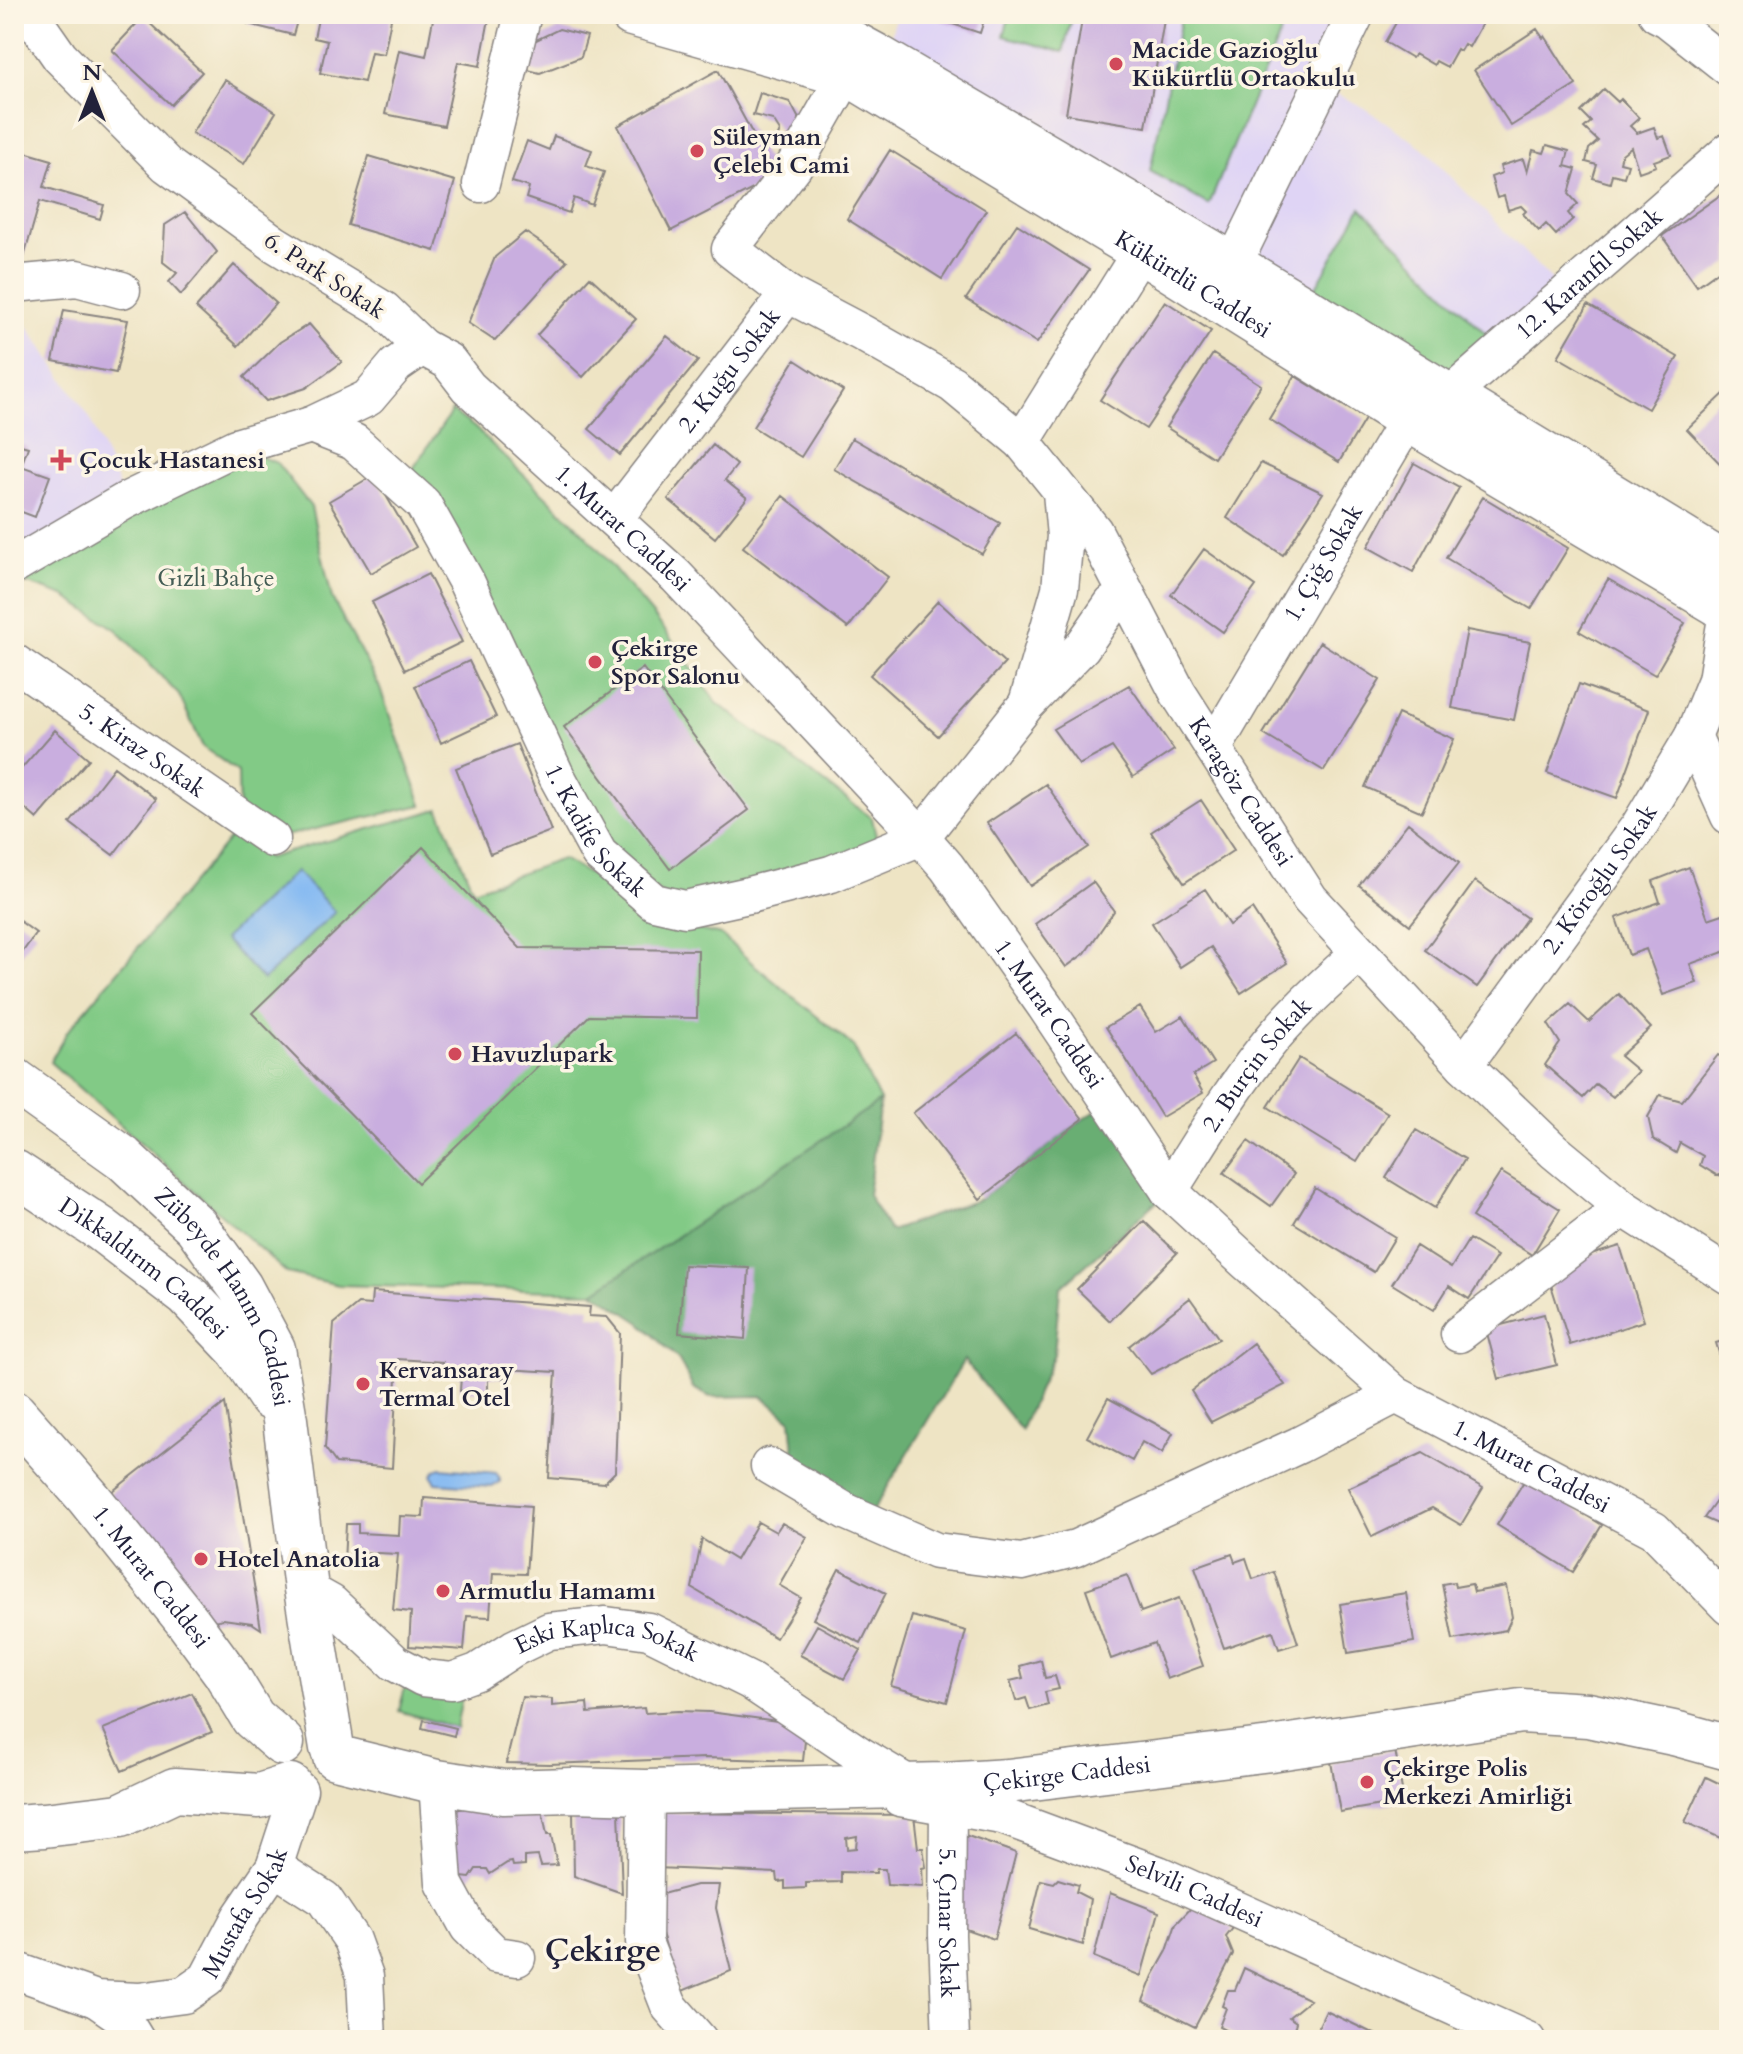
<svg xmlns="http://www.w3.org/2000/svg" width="1743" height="2054" font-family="Cardo,serif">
<rect width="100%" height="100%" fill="#fcf5e5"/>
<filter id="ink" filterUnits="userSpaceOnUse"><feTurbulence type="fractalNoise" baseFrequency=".0125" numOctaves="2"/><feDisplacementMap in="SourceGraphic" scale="16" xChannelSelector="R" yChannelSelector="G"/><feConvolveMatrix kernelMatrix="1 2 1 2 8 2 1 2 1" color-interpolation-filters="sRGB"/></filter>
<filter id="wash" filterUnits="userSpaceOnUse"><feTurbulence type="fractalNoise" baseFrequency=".006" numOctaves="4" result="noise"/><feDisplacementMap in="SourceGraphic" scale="32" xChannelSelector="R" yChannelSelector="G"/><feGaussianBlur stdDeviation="1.8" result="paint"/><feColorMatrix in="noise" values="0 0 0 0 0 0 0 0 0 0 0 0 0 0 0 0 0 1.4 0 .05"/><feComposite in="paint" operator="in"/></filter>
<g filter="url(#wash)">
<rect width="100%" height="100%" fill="#eee4c4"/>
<!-- built -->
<path fill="#dfd4f5" d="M897,14H1356L1321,86L1365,108L1423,148L1565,294L1501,349L1304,308L884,61Z
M14,306L90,418L125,501L14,566Z"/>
<!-- green -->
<path fill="#82ca86" stroke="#527660" stroke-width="2" d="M1010,14H1073L1063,52L1004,36Z
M1182,14H1280L1283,27L1209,205L1150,171Z
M1361,208L1501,349L1449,396L1304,308Z
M452,411L474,427L586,535L658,621L717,703L872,818L880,854L685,909L599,854L402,485Z
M236,447L277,463L311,507L332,598L379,686L422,805L272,839L239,816L238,772L203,747L179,695L117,630L64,596L14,579Z
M439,809L473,890L562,859L677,925L721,935L752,963L853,1046L880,1101L799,1161L594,1292L339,1285L287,1273L50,1062L67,1032L234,833L268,858Z
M409,1671L466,1676L456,1728L399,1711Z"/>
<!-- forest -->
<path fill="#69ae73" stroke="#466857" stroke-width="2" d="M880,1101L868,1195L890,1231L980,1199L1083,1119L1110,1103L1169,1191L1060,1288L1054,1354L1021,1430L964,1360L867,1521L797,1483L791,1420L762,1396L710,1397L693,1388L679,1360L641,1323L594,1292Z"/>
<!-- water -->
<path fill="#84b9f2" stroke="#536e96" stroke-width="2" d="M296,871L335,912L263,980L224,939Z
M441,1468L496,1473L500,1478V1482L492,1487L436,1483L432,1475L435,1470Z"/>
<g id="blocks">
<!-- building -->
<path fill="#c9aedf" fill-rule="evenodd" d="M250,14H299L293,35L248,24Z
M319,14H392L384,54L371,52L364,82L320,73L327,41L314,38Z
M434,14H490L480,66L458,62L444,126L385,114L399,50L426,56Z
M922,14H986L980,33Z
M1083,14H1165L1146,127L1066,114Z
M1401,14H1478L1485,18L1469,47L1464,44L1460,51L1457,49L1447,67L1436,61L1434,65L1415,54L1412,58L1385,42Z
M143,17L202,72L171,105L112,50Z
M559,29L587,36L581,57L540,73L528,70L534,41Z
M1537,29L1543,38L1545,36L1576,85L1511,126L1474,70Z
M718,70L776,177L671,231L618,126Z
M225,80L276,112L244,164L192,133Z
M1604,89L1618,102L1621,99L1639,118L1630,126L1637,133L1654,127L1658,138L1664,136L1671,155L1654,161L1656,166L1639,172L1631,147L1622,154L1620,162L1628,164L1624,177L1612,174L1610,183L1593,178L1597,165L1586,162L1589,149L1598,141L1584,128L1591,122L1581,112Z
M760,93L790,102L806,132L798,154L774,145L780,131L773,120L753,115Z
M554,136L592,150L586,166L604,172L592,205L574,198L569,213L526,198L529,187L512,182L527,141L549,150Z
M1547,145L1569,151L1565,166L1576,169L1569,194L1578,204L1568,213L1573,219L1556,235L1546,224L1539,231L1523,214L1526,211L1521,206L1508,210L1504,196L1497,198L1491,177L1502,173L1500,166L1523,159L1527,172L1533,150L1544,153Z
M14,149L52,160L44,187L104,205L100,219L40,201L20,271L14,270Z
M890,150L986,210L942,279L847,219Z
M369,156L455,181L435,251L348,225Z
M1729,189V263L1697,286L1662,236Z
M185,212L217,252L181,295L169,282L177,273L163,262L165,225Z
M1017,224L1089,270L1037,343L966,299Z
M525,232L567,261L495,341L468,323L495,257Z
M234,265L276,303L238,346L196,308Z
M590,277L636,319L583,377L537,335Z
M1165,301L1211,331L1146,429L1100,400Z
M1588,305L1678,357L1648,409L1558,357Z
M64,310L128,320L116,373L53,361Z
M309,324L342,362L306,388L266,401L244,377L280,342Z
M667,336L698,361L620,455L589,429Z
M1213,354L1261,385L1214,458L1166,427Z
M795,360L843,391L801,457L753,427Z
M1295,376L1365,419L1339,462L1269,419Z
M1729,389V473L1687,429Z
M852,438L1000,523L982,554L834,469Z
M14,443L28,447L21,466L50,476L35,517L14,509Z
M713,445L737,465L725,480L747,498L715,538L668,499Z
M1261,463L1323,493L1283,555L1227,518Z
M1414,463L1459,488L1413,572L1368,547Z
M374,475L416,547L371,573L329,501Z
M783,496L888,577L848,628L743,547Z
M1483,497L1568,548L1531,609L1446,558Z
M1204,549L1256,586L1223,632L1171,595Z
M428,574L462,642L405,670L372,602Z
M1608,579L1685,623L1655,675L1579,631Z
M938,601L1005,663L938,736L870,675Z
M1467,630L1530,642L1514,720L1452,708Z
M1320,642L1380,680L1324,771L1263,734Z
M469,661L496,717L441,743L415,686Z
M643,668L749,810L670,869L564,727Z
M1579,684L1649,710L1617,798L1547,773Z
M1129,685L1174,750L1133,777L1112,747L1079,765L1053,729Z
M1398,714L1454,739L1422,812L1365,787Z
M55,730L89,759L37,819L14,799V777Z
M517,744L551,831L490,854L456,768Z
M114,767L156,799L113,855L70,823Z
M1046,784L1089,847L1030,886L987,823Z
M1201,800L1234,850L1184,883L1151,832Z
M1408,823L1459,863L1410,925L1359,885Z
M423,847L520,948L698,950L697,1018L589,1016L418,1183L252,1013Z
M1689,867L1708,919L1729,912V950L1690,964L1697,983L1663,995L1646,949L1629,955L1616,918L1660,902L1653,881Z
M1475,881L1527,918L1477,987L1425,950Z
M1093,882L1114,911L1085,953L1066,967L1035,924Z
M1205,889L1229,925L1252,909L1287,963L1241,993L1211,947L1180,967L1152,923Z
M14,917L36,933L14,964Z
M1619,994L1651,1028L1620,1056L1638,1071L1613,1097L1596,1084L1583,1098L1545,1065L1560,1043L1548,1024L1570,1004L1589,1022Z
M1140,1007L1156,1032L1183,1016L1213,1063L1193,1075L1203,1093L1162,1117L1106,1027Z
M1016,1033L1083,1119L980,1199L913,1113Z
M1718,1055L1729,1062V1170L1718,1176L1700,1165L1703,1156L1680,1143L1676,1153L1653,1139L1648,1117L1660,1095L1682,1101Z
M1299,1058L1388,1113L1357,1162L1268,1107Z
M1416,1130L1465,1159L1435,1208L1386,1178Z
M1248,1141L1294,1174L1271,1206L1224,1173Z
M1501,1172L1560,1209L1532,1255L1472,1217Z
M1315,1188L1395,1237L1374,1272L1294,1223Z
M1144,1221L1177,1253L1110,1321L1077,1289Z
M1469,1239L1497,1256L1469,1299L1449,1286L1434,1310L1392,1284L1416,1246L1451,1268Z
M1620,1246L1644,1321L1570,1345L1546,1269Z
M684,1265L749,1268L745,1339L679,1333Z
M372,1292L590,1307L589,1316L607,1317L620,1333L615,1472L604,1483L549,1478L556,1372L505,1369V1378L488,1377V1392L460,1391L461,1376L442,1375L443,1362L398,1359L392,1468L336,1463L325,1448L334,1324L358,1304L371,1305Z
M1190,1298L1219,1339L1151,1374L1129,1346Z
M1544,1314L1557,1365L1499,1379L1486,1329Z
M1729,1339V1382H1728L1716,1343Z
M1253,1343L1285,1385L1211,1422L1191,1391Z
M1108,1398L1173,1433L1162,1453L1142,1442L1132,1461L1087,1437Z
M225,1403L261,1629L252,1623L223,1619L204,1623L104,1498Z
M1423,1453L1483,1488L1461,1525L1432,1508L1372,1537L1348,1488Z
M1526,1478L1602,1525L1573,1572L1497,1525Z
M1729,1483V1529L1704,1518Z
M424,1498L531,1506L526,1574L493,1573L490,1617L467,1616L464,1650L409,1646L411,1612L393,1610L398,1554L357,1552V1562H344L346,1524H358V1533L399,1535L400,1516L423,1517Z
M758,1522L776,1532L782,1523L807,1537L779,1585L801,1598L776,1638L692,1588L702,1539L736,1560Z
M1232,1554L1235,1562L1246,1558L1253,1579L1274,1572L1298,1643L1279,1649L1273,1631L1224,1648L1195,1567Z
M839,1569L886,1593L861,1643L813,1619Z
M1127,1575L1141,1612L1179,1598L1203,1666L1167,1679L1154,1643L1111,1659L1086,1589Z
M1454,1582L1455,1587L1472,1584L1474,1592L1506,1586L1512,1617L1506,1630L1453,1640L1442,1584Z
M1406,1593L1414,1642L1348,1653L1340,1604Z
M912,1616L966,1631L947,1702L891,1686Z
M817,1625L861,1650L844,1679L800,1655Z
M1041,1660L1045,1678L1055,1676L1059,1689L1045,1692L1048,1705L1030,1710L1026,1698L1016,1701L1010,1681L1023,1678L1020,1666Z
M192,1693L212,1732L122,1771L103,1729Z
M522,1697L552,1699V1706L587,1703L588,1713L644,1708L645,1713L678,1711L709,1712L800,1724L806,1730L803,1761L705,1758L549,1764L506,1763Z
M424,1720L456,1728L454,1736L422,1728Z
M1395,1750L1404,1801L1340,1812L1331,1762Z
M1706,1777L1729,1788V1842L1685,1822Z
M539,1795L547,1835H551L557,1865L541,1866L538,1856L525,1857V1865L513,1866L512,1862L507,1863L490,1874L487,1869H476L470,1878L453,1876L449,1811Z
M573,1810L619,1811L622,1893L574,1876Z
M652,1813L914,1815L918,1848H923L926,1867L922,1868L923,1887L887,1885L885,1869H877L876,1873L841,1872V1882L806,1883V1888L785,1889V1881L778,1882L777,1873L656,1868ZM857,1836L856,1848L847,1849L846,1838Z
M959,1833L1016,1853L994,1939L954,1925Z
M1058,1879L1078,1885L1076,1892L1090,1899L1083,1945L1029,1929L1041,1880L1054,1883Z
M696,1885H719L716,1908L731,1971L680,1992L651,1897Z
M1110,1893L1159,1912L1141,1976L1094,1957Z
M1193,1906L1233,1928L1226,1937L1233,1954L1195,2027L1143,2001L1153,1976L1167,1951L1176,1924Z
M1244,1968L1310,2000L1289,2017L1296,2022L1292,2037L1287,2038L1286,2040H1244L1219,2027L1226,2008L1222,2006L1228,1990H1235Z
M1326,2011L1387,2040H1312Z"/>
</g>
</g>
<g filter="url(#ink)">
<use href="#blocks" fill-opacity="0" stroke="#888380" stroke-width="2"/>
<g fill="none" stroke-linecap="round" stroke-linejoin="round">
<defs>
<g id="minor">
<path d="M1657,14L1667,19L1729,68"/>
<path d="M481,184L523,14"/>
<path d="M1233,265L1356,14"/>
<path d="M14,284L77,278L122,290"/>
<path id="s1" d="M788,294L862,333L952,384L1022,442L1094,531L1178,693L1310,899L1464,1065L1554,1151L1623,1208L1729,1276"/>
<path id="s2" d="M422,347L448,361L468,387L676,576L921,837L947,867L1045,1006L1169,1191L1245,1261L1396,1395L1654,1530L1729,1607"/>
<path id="s3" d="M311,425L354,442L423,504L466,581L555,773L599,854L654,902L685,909L749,895L831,874L921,837L1026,705L1082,647L1112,604"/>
<path d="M1022,442L1141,251"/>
<path id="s4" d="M614,519L788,294L730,249L794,166L846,75"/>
<path d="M14,566L125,501L236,447L311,425L368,398L396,365L422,347L384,310L275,244L167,165L60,57L30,14"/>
<path id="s5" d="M14,662L272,839"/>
<path d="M1028,700L1060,589L1065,536L1061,492"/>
<path d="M1693,736L1729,816"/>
<path id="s6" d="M1214,747L1408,419L1449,396L1729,151"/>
<path id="s7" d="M1464,1065L1639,826L1693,736L1716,680L1729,599"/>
<path id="s8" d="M1169,1191C1201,1141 1231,1090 1268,1044C1295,1010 1328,982 1359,953"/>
<path d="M1459,1334L1623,1208"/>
<path d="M769,1466L847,1512L936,1551L1022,1562L1076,1548L1299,1445L1396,1395"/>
<path id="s9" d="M306,1589L331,1603L395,1663L423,1678L452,1681L477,1672L514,1648L549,1631L606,1625L649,1631L750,1681L860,1755L912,1786"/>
<path d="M437,1782L444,1883L468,1927L496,1955L517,1958"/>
<path d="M646,1792L644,1942L669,2006L699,2040"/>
<path id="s10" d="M900,1798L1002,1816L1158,1874L1527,2040"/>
<path id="s11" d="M948,1807L947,1935L951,2040"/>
<path d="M274,1867L324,1899L352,1940L365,1976L368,2040"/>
<path id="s12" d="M14,1970L96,1999L139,2001L184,1995L207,1979L240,1917L274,1867L299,1790"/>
<path d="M96,1999L122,2017L136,2040"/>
</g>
<g id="major">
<path id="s13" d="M632,14L854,77L1141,251L1408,419L1729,610"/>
<path d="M757,14L841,37L876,56L1233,265L1729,567"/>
<path id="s14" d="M14,1080L123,1158L196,1226L240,1287L273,1349L285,1420L306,1589L332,1748"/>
<path id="s15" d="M14,1172L101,1229L187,1295L239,1350L271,1398"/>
<path id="s16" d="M14,1413L88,1497L189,1623L225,1672L253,1718L282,1743"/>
<path id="s17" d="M335,1757L437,1782L504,1792L571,1790L646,1792L944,1785L1008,1781L1271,1749L1521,1711L1588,1715L1678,1734L1729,1748"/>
<path d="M14,1827L44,1825L120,1816L175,1790L259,1796L290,1786"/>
</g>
</defs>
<!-- minor casing -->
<use href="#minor" stroke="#888380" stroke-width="39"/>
<!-- major casing -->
<use href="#major" stroke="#888380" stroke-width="47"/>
<!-- minor -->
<use href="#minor" stroke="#fff" stroke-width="36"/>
<!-- major -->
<use href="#major" stroke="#fff" stroke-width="44"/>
</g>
</g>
<!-- markers -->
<g fill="#d1495b" stroke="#fcf5e5" stroke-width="3">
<circle cx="1116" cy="64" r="8"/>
<circle cx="697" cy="151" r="8"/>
<path d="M57 448h8v8h8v8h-8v8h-8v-8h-8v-8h8z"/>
<circle cx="595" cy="662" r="8"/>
<circle cx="455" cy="1054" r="8"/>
<circle cx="363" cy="1384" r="8"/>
<circle cx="201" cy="1559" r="8"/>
<circle cx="443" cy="1591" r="8"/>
<circle cx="1367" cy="1782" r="8"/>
</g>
<g text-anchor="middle" stroke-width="7" stroke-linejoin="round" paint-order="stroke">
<!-- poi labels -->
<g font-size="24" font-weight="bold" fill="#22223b" stroke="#fcf5e5" text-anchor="start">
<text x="1132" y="58">Macide Gazioğlu<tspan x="1132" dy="28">Kükürtlü Ortaokulu</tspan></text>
<text x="713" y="145">Süleyman<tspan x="713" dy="28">Çelebi Cami</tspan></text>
<text x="79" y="468">Çocuk Hastanesi</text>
<text x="611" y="656">Çekirge<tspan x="611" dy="28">Spor Salonu</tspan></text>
<text x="471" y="1062">Havuzlupark</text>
<text x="379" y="1378">Kervansaray<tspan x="379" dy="28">Termal Otel</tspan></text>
<text x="217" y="1567">Hotel Anatolia</text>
<text x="459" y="1599">Armutlu Hamamı</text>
<text x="1383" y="1776">Çekirge Polis<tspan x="1383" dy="28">Merkezi Amirliği</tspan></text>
</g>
<!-- street labels -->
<g font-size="24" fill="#22223b" stroke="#fcf5e5">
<text dy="8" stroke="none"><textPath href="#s6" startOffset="614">12. Karanfil Sokak</textPath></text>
<text transform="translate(325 275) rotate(33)" y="8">6. Park Sokak</text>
<text dy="8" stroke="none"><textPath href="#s13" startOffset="628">Kükürtlü Caddesi</textPath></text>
<text dy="8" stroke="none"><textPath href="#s4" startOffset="188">2. Kuğu Sokak</textPath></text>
<text dy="8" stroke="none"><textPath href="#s2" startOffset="272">1. Murat Caddesi</textPath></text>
<text dy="8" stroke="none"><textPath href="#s6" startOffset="214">1. Çiğ Sokak</textPath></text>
<text dy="8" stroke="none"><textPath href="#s5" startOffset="156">5. Kiraz Sokak</textPath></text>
<text dy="8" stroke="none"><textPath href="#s1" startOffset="692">Karagöz Caddesi</textPath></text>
<text dy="8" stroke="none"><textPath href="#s3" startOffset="510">1. Kadife Sokak</textPath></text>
<text dy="8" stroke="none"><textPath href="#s7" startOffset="230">2. Köroğlu Sokak</textPath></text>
<text dy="8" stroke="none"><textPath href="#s2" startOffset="920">1. Murat Caddesi</textPath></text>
<text dy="8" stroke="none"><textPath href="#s8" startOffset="154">2. Burçin Sokak</textPath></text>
<text dy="8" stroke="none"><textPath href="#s15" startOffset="162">Dikkaldırım Caddesi</textPath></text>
<text dy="8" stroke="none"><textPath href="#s14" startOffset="310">Zübeyde Hanım Caddesi</textPath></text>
<text dy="8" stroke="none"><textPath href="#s2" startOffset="1592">1. Murat Caddesi</textPath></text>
<text dy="8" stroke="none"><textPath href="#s16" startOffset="214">1. Murat Caddesi</textPath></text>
<text dy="8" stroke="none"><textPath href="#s9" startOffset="346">Eski Kaplıca Sokak</textPath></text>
<text dy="8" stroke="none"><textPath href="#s17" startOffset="736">Çekirge Caddesi</textPath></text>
<text dy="8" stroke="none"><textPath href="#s10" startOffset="310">Selvili Caddesi</textPath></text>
<text dy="8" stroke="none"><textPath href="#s12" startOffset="280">Mustafa Sokak</textPath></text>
<text dy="8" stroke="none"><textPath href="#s11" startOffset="116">5. Çınar Sokak</textPath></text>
</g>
<!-- park labels -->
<g font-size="24" fill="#445d55" stroke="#fcf5e5">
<text x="216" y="586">Gizli Bahçe</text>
</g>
<!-- district labels -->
<g font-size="32" font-weight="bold" fill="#22223b" stroke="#fcf5e5">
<text x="603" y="1961">Çekirge</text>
</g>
</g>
<!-- margin -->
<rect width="1743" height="2054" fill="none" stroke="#fcf5e5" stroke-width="48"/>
<!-- north arrow -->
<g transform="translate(92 92)" stroke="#fcf5e5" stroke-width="6" paint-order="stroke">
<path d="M0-6L14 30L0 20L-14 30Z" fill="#22223b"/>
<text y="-12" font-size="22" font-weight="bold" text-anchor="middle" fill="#22223b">N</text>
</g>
</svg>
